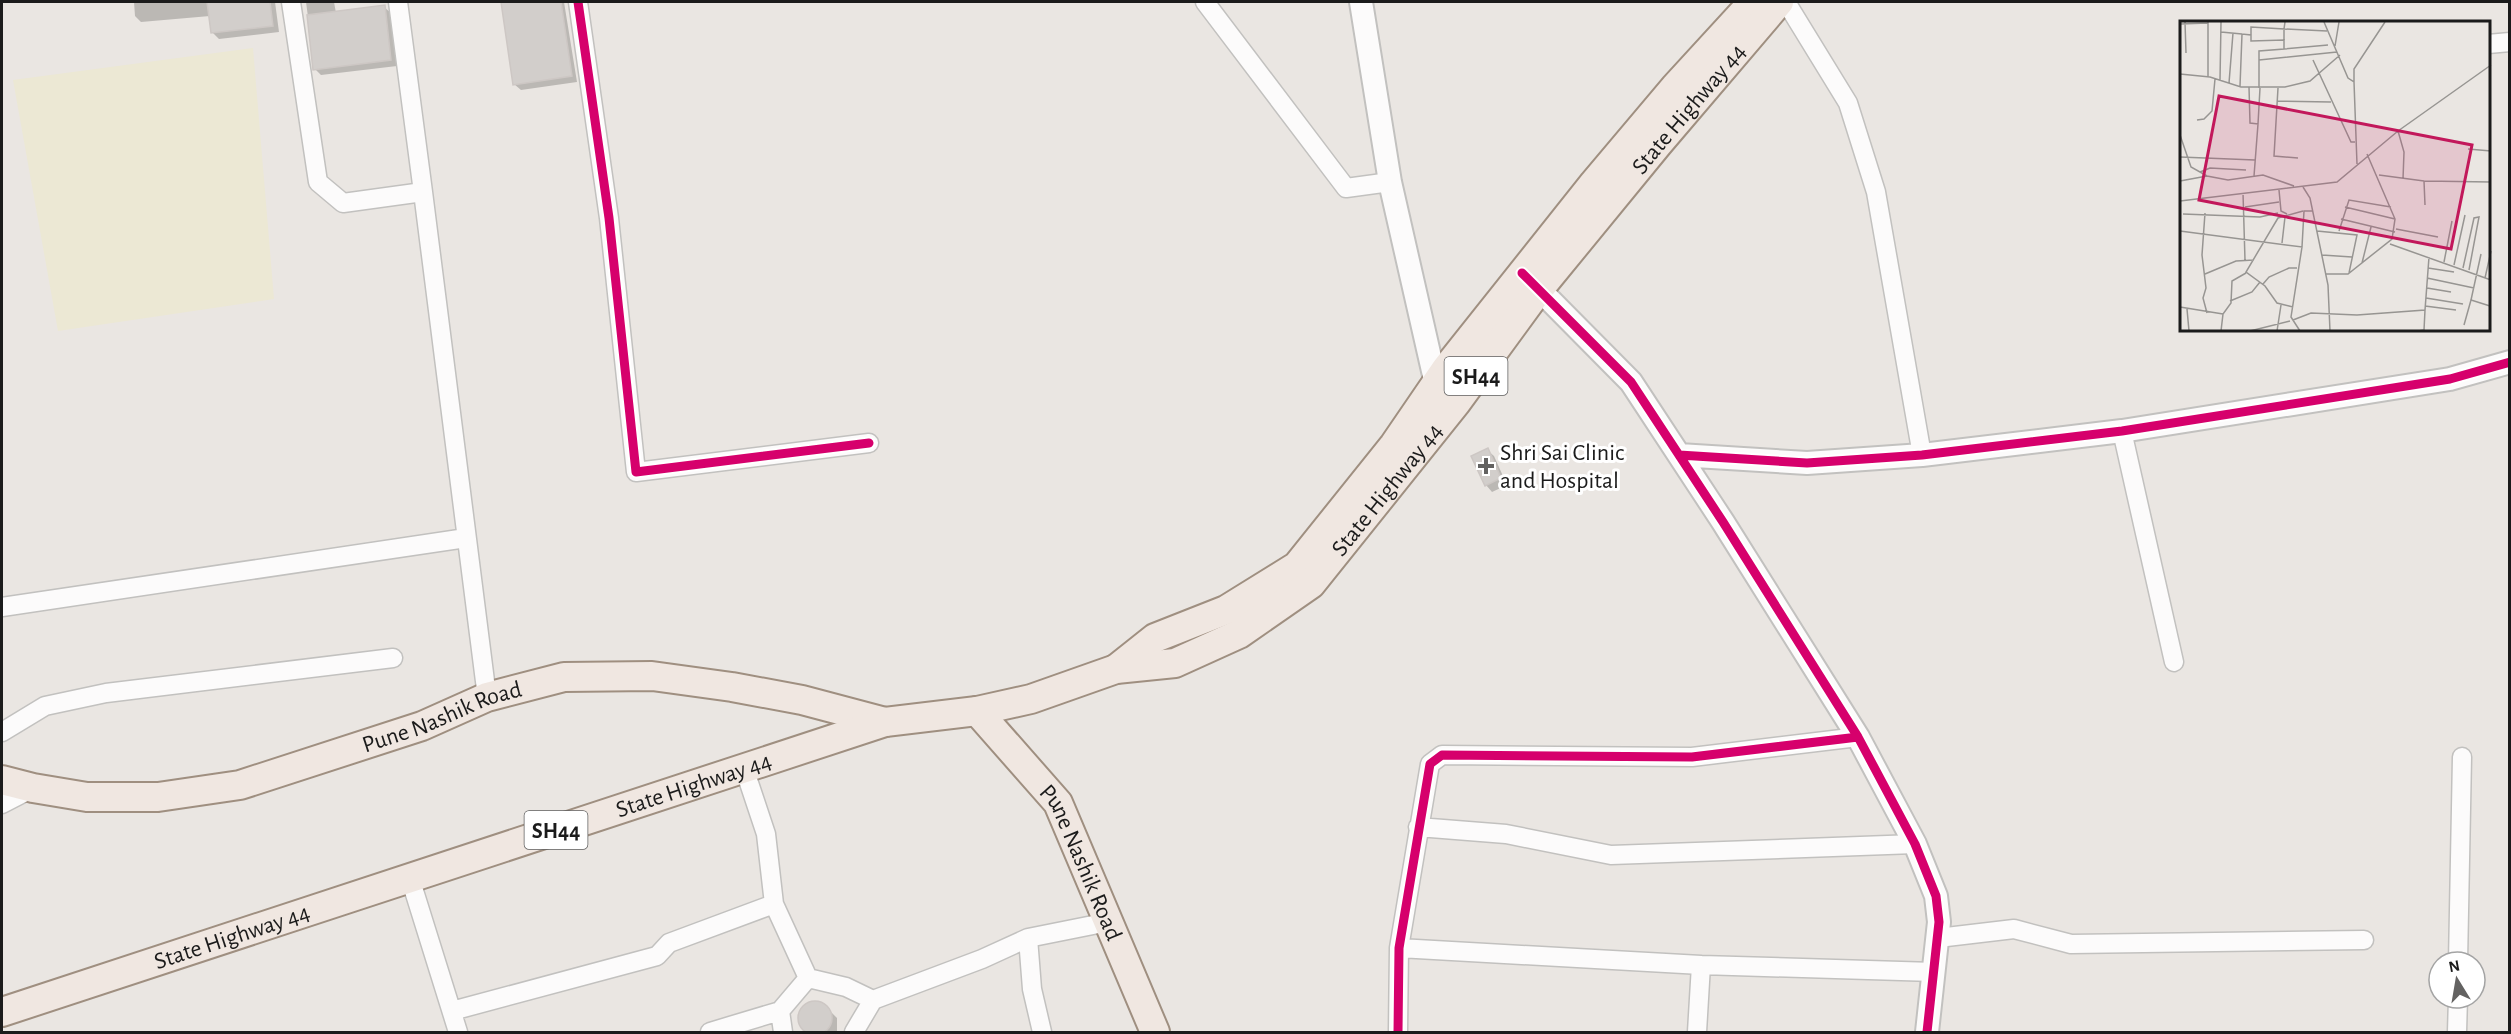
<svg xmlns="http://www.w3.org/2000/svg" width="2511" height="1034" font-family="'Alegreya Sans',sans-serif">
<rect width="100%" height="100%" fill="#eae6e2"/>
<!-- farmland -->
<path fill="#ece8d4" d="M253,48L274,299L58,331L13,80Z"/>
<!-- shadow -->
<path fill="#0003" d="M134,2H275L279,32L219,39L212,32L210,16L141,22L135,16Z
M306,2H334L336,13L384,7L391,13L397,66L321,75L315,69Z
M502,2H564L577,82L521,90L514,84Z
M1487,450L1494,456L1507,485L1492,492L1486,485Z
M816,1002L824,1005L837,1018V1032H807L801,1026L799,1018L801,1010Z"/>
<!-- building -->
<path fill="#d2cecb" stroke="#cdc7c4" stroke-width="1.5" d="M207,2H270L273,26L211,33Z
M501,2H561L572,76L513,85Z
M385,5L391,60L313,70L307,15Z
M1488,448L1501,478L1485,486L1471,456Z
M798 1018a17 17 0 1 1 34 0a17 17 0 1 1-34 0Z"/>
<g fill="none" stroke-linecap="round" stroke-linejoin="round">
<defs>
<path id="minor" d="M291,2L318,182L343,203L423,192L398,2
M578,2L609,218L636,472L869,443
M1205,2L1346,188L1390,182
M1786,2L1848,103L1876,192L1922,455
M2488,44L2510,42
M423,192L487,697
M2122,431L2174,662
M2,607L466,538
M2,732L45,706L106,693L393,658
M744,768L766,834L774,904L808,978L846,987L873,1000
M2,804L33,788
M1418,827L1506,834L1611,855L1915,844
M410,878L458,1032
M1938,938L2014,929L2071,944L2364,940
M1399,948L1701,965L1934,972
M2458,962L2462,757
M452,1011L657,956L669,943L774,904
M710,1032L780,1011
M783,1032L780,1011L808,978
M854,1032L873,1000L982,959L1028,938
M1042,1032L1032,989L1028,938L1108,922
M1398,1032L1399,948L1430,764L1442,755L1692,757L1858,737
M1697,1032L1701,965
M2457,1032L2458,998"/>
<path id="tertiary" d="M1361,2L1390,182L1436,384L1443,391
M1528,278L1631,382L1723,522L1858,737L1915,844L1936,896L1939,922L1927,1032
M1679,455L1807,463L1922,455L2122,431L2450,379L2510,362"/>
<g id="primary">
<path d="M1116,669L1155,638L1226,610L1297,566L1394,445L1446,369L1594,183L1675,87L1753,2"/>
<path id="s1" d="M977,711L1058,803L1155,1032"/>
<path id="s2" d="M2,780L33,788L87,797H158L240,785L422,726L487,697L564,677L652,676L732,687L802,700L885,722"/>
<path id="s3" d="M2,1012L885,722L977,711L1031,699L1116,669L1175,663L1239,634L1311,584L1456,403L1540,288L1658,144L1779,2"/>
</g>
</defs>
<!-- minor casing -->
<use href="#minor" stroke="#c2c1bf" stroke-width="21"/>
<!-- tertiary casing -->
<use href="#tertiary" stroke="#c2c1bf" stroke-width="26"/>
<!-- primary casing -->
<use href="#primary" stroke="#9f8f80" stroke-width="32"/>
<!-- minor -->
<use href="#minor" stroke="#fcfbfb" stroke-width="18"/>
<!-- tertiary -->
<use href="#tertiary" stroke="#fcfbfb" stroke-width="22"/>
<!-- primary -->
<use href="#primary" stroke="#f0e7e1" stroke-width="28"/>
<defs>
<path id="cycleway" d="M578,2L609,218L636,472L869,443
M1522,273L1631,382L1723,522L1858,737L1915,844L1936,896L1939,922L1927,1032
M1679,455L1807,463L1922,455L2122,431L2450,379L2510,362
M1398,1032L1399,948L1430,764L1442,755L1692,757L1858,737"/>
</defs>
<!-- cycleway casing -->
<use href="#cycleway" stroke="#fff" stroke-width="13"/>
<!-- cycleway -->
<use href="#cycleway" stroke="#d6006c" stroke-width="9"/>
</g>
<!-- markers -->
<path fill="#636261" stroke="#fff" stroke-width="2" d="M1483 457h6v6h6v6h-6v6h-6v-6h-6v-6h6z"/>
<g text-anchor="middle" stroke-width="6" stroke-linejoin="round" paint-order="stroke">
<!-- shield labels -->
<g fill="#fff" stroke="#5f5f5f" stroke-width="1.5">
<rect x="1444.5" y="357" width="63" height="38" rx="4.5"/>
<rect x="524.5" y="811" width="63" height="38" rx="4.5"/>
</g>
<g font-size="22" font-weight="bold" fill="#1b1b1b">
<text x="1476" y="384">SH44</text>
<text x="556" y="838">SH44</text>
</g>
<!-- street labels -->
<g font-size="24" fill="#1b1b1b" stroke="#fff">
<text dy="8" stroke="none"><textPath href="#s3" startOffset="1992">State Highway 44</textPath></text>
<text dy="8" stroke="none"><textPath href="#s3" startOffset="1506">State Highway 44</textPath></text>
<text dy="8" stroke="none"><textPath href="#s2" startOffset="454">Pune Nashik Road</textPath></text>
<text dy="8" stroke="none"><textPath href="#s3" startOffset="728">State Highway 44</textPath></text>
<text dy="8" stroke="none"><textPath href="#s1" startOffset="186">Pune Nashik Road</textPath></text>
<text dy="8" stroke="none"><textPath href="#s3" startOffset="242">State Highway 44</textPath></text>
</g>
<!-- poi labels -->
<g font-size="24" fill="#1b1b1b" stroke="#fff" text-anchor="start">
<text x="1500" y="460">Shri Sai Clinic<tspan x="1500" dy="28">and Hospital</tspan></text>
</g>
</g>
<!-- overview -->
<g transform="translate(2180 21)">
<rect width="310" height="310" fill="#eae6e2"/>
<path fill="none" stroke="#979592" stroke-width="1.5" d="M5,1L6,32M28,1V56M105,1L104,8L147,10M144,1L168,57L174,61L177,143M0,3L28,2M41,11L62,13M71,14V6L104,8V19M155,25L159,1M104,28L148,24M79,39L157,31M133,39L171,121H175M0,53L30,56L61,66H105L130,60L160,34M40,59L41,1M174,61V48L205,1M49,62L53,12M60,65L62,13L71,14V20L104,19V28L79,30V67M69,66L70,102L78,103L80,67M98,67L94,135L118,137M97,80L151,81M17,99L24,98L32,90L35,58M218,110L224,131L223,158M0,114L11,146L27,155L48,159L83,154L114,165M288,128L311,130M0,136L75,139M20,151L30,147L66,149M199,154L244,160L311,161M74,155L78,103M0,160L27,155M244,160L245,184M123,166L130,177L148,264L150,310M99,169L101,190L107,193M63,172L65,239M0,180L157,161L218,110L311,44M65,186L99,181M165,186L215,198M25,192L22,234L26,267L23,277L27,292M3,193L80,196L98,192M161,198L215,211M216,208L258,216M0,210L122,226L124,190H133M137,210L177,214L169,252M159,210L169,179L211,186M102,222L105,196M210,223L311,259M301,233L291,279L310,285M142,234L172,236M264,241L272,200M182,242L191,206M274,244L285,194M248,247L274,251M283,247L294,197L299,196L289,249M25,253L56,240L74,239M146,253H168L212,218L215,198L187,133M247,257L294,267M305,257L311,230M83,263L89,256L109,247H117M247,267L271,271M246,277L283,283M50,280L72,271L80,261M245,285L276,289M0,286L43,293M113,286L97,282L85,265L66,251L98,197L123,190M7,288L9,310M113,299L131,292L177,294L245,289L249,236M284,304L291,279M41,310L43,293L51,282L52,260L66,252M70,310L110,300M97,310L101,284M120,310L111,296L122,226M238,310L244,309L245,289"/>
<path fill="#c2185b" fill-opacity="0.15" stroke="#c2185b" stroke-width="3" d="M39,75L292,124L271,228L19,179Z"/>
<rect width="310" height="310" fill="none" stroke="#1b1b1b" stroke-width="3"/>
</g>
<!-- border -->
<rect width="2511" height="1034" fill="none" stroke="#1b1b1b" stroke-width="6"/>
<!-- north arrow -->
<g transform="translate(2457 980) rotate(349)"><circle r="28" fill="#ffffff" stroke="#a4a4a4" stroke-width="1.5"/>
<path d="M0-4.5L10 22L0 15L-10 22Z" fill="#636261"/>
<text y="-9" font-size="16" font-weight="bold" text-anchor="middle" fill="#1b1b1b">N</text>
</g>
</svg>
